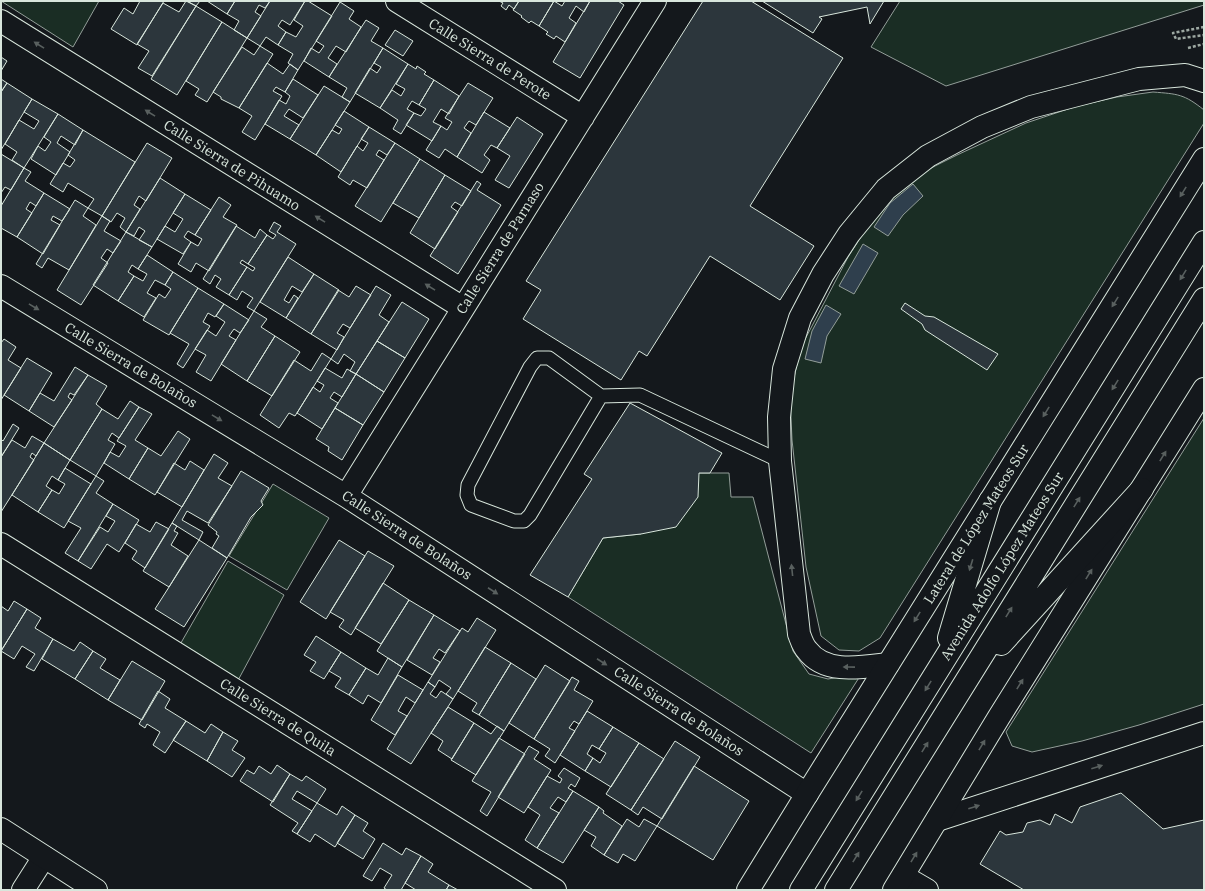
<svg xmlns="http://www.w3.org/2000/svg" width="1205" height="891" font-family="'IBM Plex Serif',serif">
<rect width="100%" height="100%" fill="#14181c"/>
<!-- green -->
<path fill="#1a2d24" stroke="#939e99" d="M1,1H99L73,47Z
M900,1H1204V5L946,86L871,47Z
M1153,92C1178,94 1184,94 1204,110V123L880,638L859,651L839,650L821,636L806,567L792,440L790,395L801,347L848,257L877,212L917,175L957,155L1026,123L1077,106L1117,97Z
M1204,418V704L1139,725L1082,741L1032,752L1012,746L1006,732Z
M699,473H729L731,497H753L793,651L809,674L828,679L862,673L811,753L568,597L603,538L641,534Z
M273,484L329,518L287,590L229,556Z
M228,561L284,595L236,684L178,648Z"/>
<!-- water -->
<path fill="#2f3f4d" stroke="#939e99" d="M913,184L923,196L903,215L888,236L874,227L890,203Z
M863,244L878,253L854,294L839,286Z
M826,305L841,314L827,336L821,363L805,359L812,331Z"/>
<!-- building -->
<path fill="#2c363c" stroke="#d8e6dc" d="M140,1H164L137,45L111,29L124,8L133,14Z
M186,1L196,6L152,76L138,68L149,51L137,44L163,3L179,12Z
M187,1H200L196,6Z
M207,1H235L227,14Z
M235,1H270L265,8L259,5L255,12L261,16L247,38L234,30L239,21L227,14Z
M270,1H305L290,25L282,20L278,26L286,32L278,45L266,37L260,46L247,38Z
M305,1H308L332,16L298,70L288,63L293,54L278,45L286,32L296,37L303,26L294,20Z
M499,1H519L514,9L509,5L506,10L501,6L503,3Z
M519,1H554L539,26L531,21L529,23L521,17L522,16L513,10Z
M554,1L562,6L565,1H590L584,12L576,6L569,18L576,23L565,42L556,36L554,39L546,34L548,32L539,26Z
M590,1H618L624,5L580,78L553,62Z
M703,1H751L843,58L750,206L814,246L780,300L710,256L647,356L639,351L621,380L523,319L541,290L526,281Z
M762,1H884L870,24L867,7L819,17L822,19L813,33Z
M340,2L354,11L349,19L361,27L346,52L336,46L328,58L337,64L329,77L304,61L311,48L319,53L324,46L316,41Z
M196,6L222,22L177,95L151,79Z
M366,20L379,28L371,41L383,48L350,102L342,97L347,88L329,77Z
M222,22L247,38L207,102L195,95L199,89L186,81Z
M395,30L413,41L403,56L385,45Z
M260,46L273,54L239,108L221,99V97L213,92L242,47L254,55Z
M383,48L408,64L380,108L355,93L370,68L377,73L381,67L374,63Z
M1,57L7,61L1,71Z
M267,63L283,74L290,64L298,70L285,92L276,87L273,91L282,96L255,140L242,132L252,116L239,108Z
M408,64L416,69L417,66L426,72L424,74L434,80L419,105L412,101L407,109L414,113L401,134L393,129L398,120L380,108L392,90L401,96L405,89L396,84Z
M1,79L7,83L1,92Z
M293,79L318,95L303,118L289,109L284,116L299,125L290,139L265,124L279,100L286,104L290,96L285,92Z
M434,80L459,96L449,114L441,109L433,122L441,126L432,141L406,125L414,113L421,116L426,109L419,105Z
M7,83L32,99L1,150V92Z
M468,83L493,98L476,125L469,121L464,128L471,133L457,157L445,149L439,158L426,150L441,126L447,130L452,122L445,118Z
M324,86L350,102L316,155L290,139Z
M32,99L58,114L24,168L12,160L17,152L5,144L19,120L34,129L39,121L24,112Z
M344,111L369,127L341,172L316,155L332,130L339,134L342,129L335,125Z
M484,112L510,128L497,148L491,145L484,155L490,160L482,173L457,157Z
M58,114L83,130L75,145L61,136L57,143L70,152L56,175L31,159L38,146L45,151L51,142L44,137Z
M517,117L543,134L509,188L495,180L510,156L497,148Z
M369,127L395,143L387,155L379,150L376,155L384,160L367,188L353,180L350,185L338,177L357,146L363,151L368,143L361,139Z
M83,130L135,162L102,216L88,208L94,199L68,183L63,192L50,184L63,163L70,167L75,160L68,155Z
M147,143L172,158L146,201L139,196L134,205L140,209L126,232L120,227L125,218L117,213L111,222L102,216Z
M395,143L420,159L381,222L355,206Z
M1,154L24,168L11,190L5,187L1,193Z
M420,159L445,175L419,218L393,203Z
M24,168L31,172L25,181L44,193L36,206L30,202L26,209L32,213L17,237L1,228V206Z
M445,175L471,191L462,206L455,202L451,207L458,212L435,249L410,233Z
M160,178L185,194L152,247L139,240L145,231L139,227L134,236L126,232Z
M477,181L481,184L477,190L501,205L458,274L430,256Z
M44,193L70,209L62,221L53,216L51,220L60,225L43,254L17,237Z
M185,194L211,210L195,235L188,231L184,237L191,242L183,254L157,239L165,226L175,232L183,219L173,213Z
M219,197L231,205L223,217L237,225L209,271L196,263L191,272L178,264L191,242L198,246L202,239L195,235Z
M75,200L88,208L83,216L96,225L69,270L48,258L42,268L36,264Z
M102,216L110,221L104,231L121,241L113,253L107,249L101,258L108,263L81,305L57,290Z
M274,222L281,226L277,232L296,244L254,311L247,307L253,298L242,291L237,300L229,295L247,267L253,271L255,268L248,264L267,235L273,239L276,235L269,231Z
M236,226L255,238L260,229L267,235L248,264L242,260L240,263L247,267L229,295L216,287L221,279L215,275L210,284L203,279Z
M126,232L152,247L138,269L132,265L128,272L134,276L118,301L93,285Z
M147,255L173,272L165,285L155,280L147,293L156,298L144,317L118,301L134,276L143,281L147,274L138,269Z
M288,257L314,274L302,292L292,286L284,300L289,303L294,295L298,298L286,318L260,302Z
M173,272L198,288L169,335L143,320L159,294L165,298L171,289L165,285Z
M314,274L339,290L311,334L286,318Z
M356,286L371,295L350,328L343,324L337,333L344,337L337,350L311,334L338,290L349,297Z
M376,286L391,295L379,315L389,322L356,374L350,371L355,362L344,354L338,364L331,359Z
M198,288L224,304L215,317L208,313L203,322L210,326L183,368L177,364L189,344L170,333Z
M402,302L429,319L405,358L377,341Z
M905,303L925,316L934,317L998,354L987,370L925,330L922,324L901,309Z
M224,304L249,320L240,333L234,329L229,336L236,340L211,381L196,372L206,355L195,349L207,330L216,336L225,322L216,316Z
M254,311L267,319L261,327L275,336L247,381L221,364Z
M275,336L300,352L272,396L247,381Z
M4,339L16,347L8,360L21,368L1,400V343Z
M377,341L405,358L384,392L356,374Z
M322,353L331,359L295,416L289,413L279,428L260,415L294,360L311,371Z
M27,358L52,373L29,411L4,395Z
M75,367L88,375L74,395L70,393L68,397L72,400L54,427L29,411L40,393L54,401Z
M325,368L342,378L347,369L356,374L342,397L334,392L330,398L338,403L322,429L297,413L313,387L320,392L324,385L317,381Z
M356,374L384,392L363,425L335,408Z
M88,375L107,386L96,404L102,409L70,460L44,443Z
M130,401L139,407L119,438L112,433L108,440L115,444L96,476L70,460L102,409L118,419Z
M630,403L722,453L710,473H699L698,497L676,527L641,534L603,538L568,597L530,575L592,479L584,474Z
M139,407L152,414L135,440L148,448L129,479L104,463L110,452L119,457L126,446L117,441Z
M335,408L363,425L342,460L328,451L329,447L316,439Z
M13,424L19,428L1,457V439L3,441Z
M178,431L190,439L155,495L129,479L148,448L161,456Z
M32,436L44,443L36,456L32,453L30,457L34,460L1,512V457L12,440L25,448Z
M44,443L70,460L58,480L52,476L46,486L52,490L38,512L12,495Z
M214,454L228,463L218,478L232,486L208,523L187,511L182,520L203,532L199,540L172,523Z
M190,461L204,470L182,507L157,492L174,463L185,470Z
M65,468L91,484L64,528L38,512L52,490L59,494L65,484L58,480Z
M241,471L269,488L261,501L263,505L251,517L227,558L212,548L219,536L216,534L217,532L208,525Z
M96,476L104,481L96,493L113,504L78,561L65,553L81,528L68,521Z
M113,504L139,520L119,552L107,544L91,569L78,561L100,527L108,532L115,521L106,516Z
M156,522L169,529L145,568L132,559L137,551L125,543L136,524L150,532Z
M172,523L177,526L174,531L178,533L171,545L188,556L169,587L143,571Z
M199,540L227,558L184,627L155,609Z
M339,540L365,556L326,619L300,602Z
M368,551L394,566L351,635L339,627L344,620L330,612Z
M383,583L409,600L381,644L355,628Z
M409,600L434,615L402,667L377,651Z
M14,601L27,609L1,651V606L8,611Z
M27,609L41,618L35,628L53,639L34,671L26,667L35,654L22,646L14,659L1,651Z
M434,615L460,631L445,653L439,649L433,658L440,662L432,675L407,660Z
M477,618L496,630L453,699L446,694L451,688L439,680L435,687L428,682L462,628L468,632Z
M316,636L341,652L324,679L310,671L316,662L304,655Z
M53,639L74,651L80,642L93,651L75,679L42,659Z
M485,647L511,663L479,715L472,711L477,703L458,691Z
M93,651L106,659L100,668L120,680L108,700L75,679Z
M341,652L366,668L349,695L335,687L341,678L329,671Z
M388,658L402,667L381,703L368,695L363,704L349,695L366,668L378,675Z
M132,661L165,681L142,720L108,700Z
M511,663L536,679L504,731L479,715Z
M545,665L570,681L534,739L509,723Z
M398,675L423,690L415,703L406,697L398,711L407,716L395,735L371,720Z
M572,677L579,681L574,690L593,701L579,724L574,721L569,728L575,731L555,763L545,756L550,749L534,739Z
M428,682L435,687L430,694L436,698L441,691L453,699L411,764L387,749Z
M158,691L170,699L165,708L186,721L165,753L153,745L160,732L147,724L145,728L139,724Z
M448,707L474,723L452,759L438,750L443,741L431,733Z
M587,711L613,727L599,749L592,745L587,754L593,758L585,771L560,755Z
M186,721L205,733L211,724L223,732L207,761L173,740Z
M474,723L491,734L497,726L504,731L476,775L451,760Z
M613,727L639,743L611,787L585,771L593,758L600,763L606,753L599,749Z
M223,732L238,741L232,750L245,758L232,777L207,761Z
M499,738L525,754L487,816L480,811L491,792L472,781Z
M675,741L700,757L662,819L643,807L638,815L631,810Z
M639,743L664,759L631,810L606,794Z
M529,746L539,752L534,759L551,770L524,813L498,797Z
M277,765L290,774L273,802L240,781L247,770L254,774L259,766L271,774Z
M694,766L749,801L713,860L657,826Z
M564,768L580,778L575,787L571,784L568,788L573,791L566,802L558,797L550,808L559,813L537,848L525,840L540,815L528,807L547,776L560,783L562,779L558,776Z
M290,774L302,781L306,776L326,789L317,803L297,791L292,799L312,811L297,834L292,831L298,823L270,805Z
M573,791L599,807L563,863L537,848Z
M1121,793L1163,829L1204,820V890H1024L980,864L1000,831L1006,835L1023,832L1027,823L1040,820L1050,825L1055,814L1072,823L1080,807Z
M317,803L337,815L342,806L355,815L335,847L315,834L310,842L297,834Z
M599,807L604,811L603,813L622,826L604,855L591,846L596,837L584,830Z
M355,815L368,823L363,831L375,839L363,859L337,843Z
M627,819L639,827L644,819L657,826L635,861L623,854L618,863L604,855Z
M383,843L402,855L406,848L421,856L401,890H387L384,888L392,875L380,868L372,881L363,876Z
M421,856L433,864L428,872L449,885L446,890H416L405,883Z
M449,885L458,890H446Z"/>
<g fill="none" stroke-linecap="round" stroke-linejoin="round">
<defs>
<path id="service" d="M537,358H549L601,396L530,515L524,521H514L471,505L467,495L468,485L530,367Z
M601,396L640,395L780,461"/>
<path id="minor" d="M397,1L583,117
M1,21L463,308
M1,286L346,496L807,794
M346,496L655,1
M1,544L555,890
M888,664C863,667 825,675 807,650C803,646 801,639 799,634L780,461L779,417L784,369L800,318L823,274L849,234L886,189L928,156L982,127L1031,107L1139,79L1185,75L1204,81
M937,820L1204,733
M903,876L927,890
M23,890L44,857"/>
<path id="tertiary" d="M1,829L96,890"/>
<path id="secondary" d="M748,890L807,794L1204,159
M894,890L999,717L1204,389"/>
<path id="primary" d="M949,638L990,501
M1001,644L1142,489
M801,890L1204,242
M836,890L1204,299"/>
</defs>
<!-- service casing -->
<use href="#service" stroke="#d8e6dc" stroke-width="15"/>
<!-- minor casing -->
<use href="#minor" stroke="#d8e6dc" stroke-width="24"/>
<!-- tertiary casing -->
<use href="#tertiary" stroke="#d8e6dc" stroke-width="24"/>
<!-- secondary casing -->
<use href="#secondary" stroke="#d8e6dc" stroke-width="24"/>
<!-- primary casing -->
<use href="#primary" stroke="#d8e6dc" stroke-width="24"/>
<!-- path -->
<path stroke="#9da8a2" stroke-width="2.5" stroke-dasharray="3 2" stroke-linecap="butt" d="M1204,27L1173,33L1176,39L1204,35
M1188,48L1204,44"/>
<!-- service -->
<use href="#service" stroke="#14181c" stroke-width="13"/>
<!-- minor -->
<use href="#minor" stroke="#14181c" stroke-width="22"/>
<!-- tertiary -->
<use href="#tertiary" stroke="#14181c" stroke-width="22"/>
<!-- secondary -->
<use href="#secondary" stroke="#14181c" stroke-width="22"/>
<!-- primary -->
<use href="#primary" stroke="#14181c" stroke-width="22"/>
</g>
<!-- one-way arrows -->
<defs><path id="oneway-solid" d="M-6-.8H1V-3.2L6.5 0L1 3.2V.8H-6Z"/></defs>
<g fill="#59605f">
<use href="#oneway-solid" transform="translate(39 45) rotate(-148)"/>
<use href="#oneway-solid" transform="translate(150 113) rotate(-148)"/>
<use href="#oneway-solid" transform="translate(1183 192) rotate(122)"/>
<use href="#oneway-solid" transform="translate(320 219) rotate(-148)"/>
<use href="#oneway-solid" transform="translate(1183 275) rotate(122)"/>
<use href="#oneway-solid" transform="translate(430 287) rotate(-148)"/>
<use href="#oneway-solid" transform="translate(1115 302) rotate(122)"/>
<use href="#oneway-solid" transform="translate(34 307) rotate(31)"/>
<use href="#oneway-solid" transform="translate(1115 385) rotate(122)"/>
<use href="#oneway-solid" transform="translate(1046 412) rotate(122)"/>
<use href="#oneway-solid" transform="translate(217 418) rotate(31)"/>
<use href="#oneway-solid" transform="translate(1163 456) rotate(-58)"/>
<use href="#oneway-solid" transform="translate(1077 502) rotate(-58)"/>
<use href="#oneway-solid" transform="translate(971 565) rotate(107)"/>
<use href="#oneway-solid" transform="translate(792 570) rotate(-96)"/>
<use href="#oneway-solid" transform="translate(1089 574) rotate(-58)"/>
<use href="#oneway-solid" transform="translate(493 591) rotate(33)"/>
<use href="#oneway-solid" transform="translate(1009 612) rotate(-58)"/>
<use href="#oneway-solid" transform="translate(917 617) rotate(122)"/>
<use href="#oneway-solid" transform="translate(602 662) rotate(33)"/>
<use href="#oneway-solid" transform="translate(849 667) rotate(-179)"/>
<use href="#oneway-solid" transform="translate(1020 684) rotate(-58)"/>
<use href="#oneway-solid" transform="translate(928 686) rotate(122)"/>
<use href="#oneway-solid" transform="translate(982 745) rotate(-59)"/>
<use href="#oneway-solid" transform="translate(925 747) rotate(-58)"/>
<use href="#oneway-solid" transform="translate(1097 767) rotate(-18)"/>
<use href="#oneway-solid" transform="translate(859 796) rotate(122)"/>
<use href="#oneway-solid" transform="translate(974 807) rotate(-18)"/>
<use href="#oneway-solid" transform="translate(856 857) rotate(-58)"/>
<use href="#oneway-solid" transform="translate(914 857) rotate(-59)"/>
</g>
<g text-anchor="middle" stroke-width="3" stroke-linejoin="round" paint-order="stroke">
<!-- street labels -->
<g font-size="14" fill="#d8e6dc" stroke="#14181c">
<text transform="translate(490 59) rotate(32)" y="5">Calle Sierra de Perote</text>
<text transform="translate(232 165) rotate(32)" y="5">Calle Sierra de Pihuamo</text>
<text transform="translate(500 248) rotate(-58)" y="5">Calle Sierra de Parnaso</text>
<text transform="translate(131 365) rotate(31)" y="5">Calle Sierra de Bolaños</text>
<text transform="translate(976 524) rotate(-58)" y="5">Lateral de López Mateos Sur</text>
<text transform="translate(407 535) rotate(33)" y="5">Calle Sierra de Bolaños</text>
<text transform="translate(1002 566) rotate(-58)" y="5">Avenida Adolfo López Mateos Sur</text>
<text transform="translate(679 711) rotate(33)" y="5">Calle Sierra de Bolaños</text>
<text transform="translate(278 717) rotate(32)" y="5">Calle Sierra de Quila</text>
</g>
</g>
<!-- border -->
<rect width="1205" height="891" fill="none" stroke="#d8e6dc" stroke-width="4"/>
</svg>
